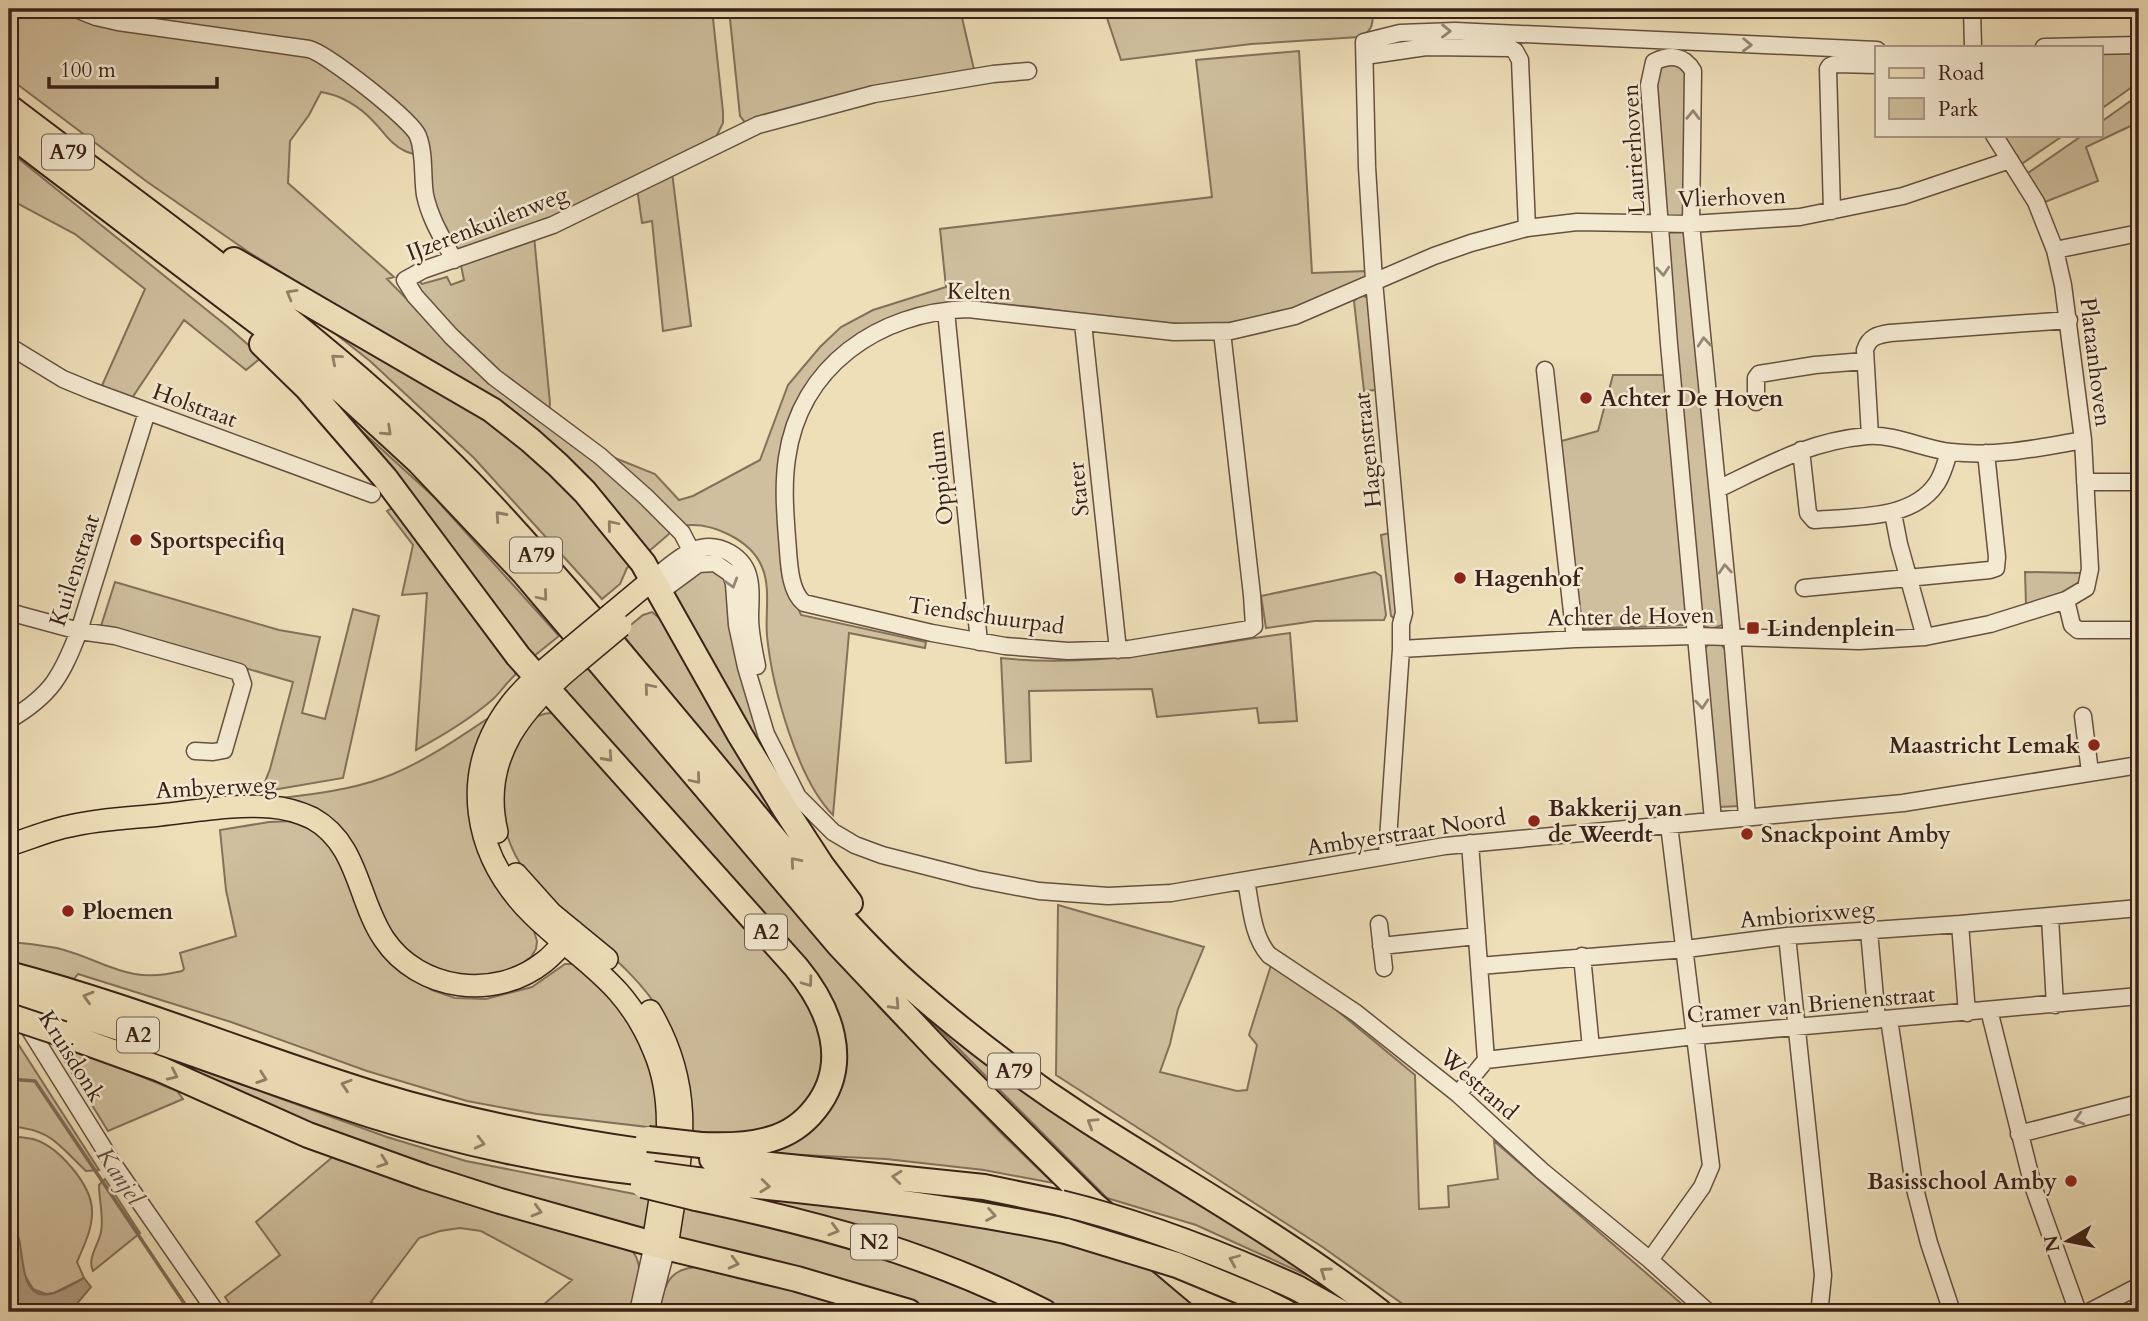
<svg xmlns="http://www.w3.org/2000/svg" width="2148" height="1321" font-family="Cardo,serif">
<rect width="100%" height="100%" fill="#eedfb9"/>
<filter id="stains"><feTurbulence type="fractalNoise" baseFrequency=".00286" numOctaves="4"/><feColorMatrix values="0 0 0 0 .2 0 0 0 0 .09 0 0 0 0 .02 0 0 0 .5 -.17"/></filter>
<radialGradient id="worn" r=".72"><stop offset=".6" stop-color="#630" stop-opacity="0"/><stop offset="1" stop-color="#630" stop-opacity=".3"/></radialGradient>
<!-- green -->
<path fill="#cfbf9e" stroke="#84705b" stroke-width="2" d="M9,9H712L723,112V123L716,137L569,211L459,252L431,215L427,157C420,155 411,154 405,151C391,145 384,132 373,121C360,107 341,95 321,92L309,115L290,141L288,183L394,277L387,279L441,334L639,496L670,531L669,534L648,552L601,497L336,306L250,253L146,181L9,78Z
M729,9H960L975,74L747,125L740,116Z
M1104,9H1373C1373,23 1373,32 1359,37L1251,44L1121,60Z
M1299,51L1312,273L1367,271L1368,277L1300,309L1212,326L1125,320L1033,307L967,301L870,330L794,408L779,456L780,517L786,567L781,569L801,615L926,642L925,648L849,633L833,815C797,779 772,686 767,636C765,614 771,588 762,567C751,540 711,521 682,526L667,507L605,454L655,474L679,500L693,496L760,460L788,385L820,347L841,327L873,310L946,287L940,229L1212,197L1196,60Z
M2139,51V82L2101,109V52Z
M1677,63L1688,76V210L1679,219L1667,215L1664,210L1653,76L1656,69Z
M2139,95V122L2086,147L2098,181L2040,204L2025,175L2083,135H2101V122Z
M2000,135H2064L2020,165Z
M9,151L228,327L262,357L246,370L184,320L130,401L100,390L145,289L75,234L9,199Z
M672,172L691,326L663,331L652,221L642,223L637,188Z
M1676,229L1683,232L1688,238L1725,619L1722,625L1712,629L1702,625L1666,240L1669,233Z
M534,236L550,403L549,412L484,362L449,327L415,283L418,280L422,284L447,277L451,285L464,280L460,261Z
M1361,295L1369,298L1376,390L1364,391L1354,301Z
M299,305L482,412L538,454L637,560L627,568L620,584L602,599L474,458L370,361Z
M1613,375H1666L1687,625L1579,629L1558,442L1598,431Z
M318,391L434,497L559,636L529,660Z
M392,508L516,669L515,675C506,683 500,693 492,700C469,720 442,736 416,750L427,593L402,595L413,545L387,511Z
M1390,533L1399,615L1395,619L1391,616L1381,535Z
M712,568L726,576L779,770L783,794L672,597C677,581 697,569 712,568Z
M1375,572L1381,576L1386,615L1384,620L1315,621L1266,628L1261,596Z
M2025,572L2082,573L2079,583L2069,590L2026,605Z
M115,582L279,630L320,637L302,713L325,719L353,609L379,616L343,778L261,792L270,769L293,682L101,626Z
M652,612L664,622L813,866L621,633L643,615Z
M1290,633L1297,721L1259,723L1257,708L1157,717L1152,689L1029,691L1031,761L1006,763L1001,658C1099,669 1193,646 1290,633Z
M1710,643H1720L1725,649L1740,806L1718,807L1703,650Z
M586,666L880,1008L1004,1136L1053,1183L984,1170L886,1159L739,1152L805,1126L839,1027L563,690L562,686Z
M499,711L472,803L533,928L537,941L536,949L531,957L515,969L479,978L434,970L394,940L367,882L282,798C319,793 358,789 393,774C431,758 464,734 499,711Z
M551,713L556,715L770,951L817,1015L825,1059L815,1091L790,1119L752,1134L690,1133C684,1105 677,1078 671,1050C668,1039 667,1024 661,1014C619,937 493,894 503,793C505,777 508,762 516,748C523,732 531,713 551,713Z
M292,821L313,830L332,846L415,980L432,990L455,998L486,999L532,987L565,964H572L585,968L594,974L651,1053L665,1129L537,1114L467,1101L367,1071L231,1022L78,974L74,979L9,961V942C25,943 41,945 57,948C108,961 125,985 182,971L184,969L180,953L236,936L226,890L220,830L269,822Z
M1058,905L1204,947L1178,1009L1170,1044L1160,1072L1237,1091L1247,1090L1257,1045L1249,1035L1272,962L1299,979L1415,1075L1419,1209L1449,1207L1448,1186L1498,1179L1494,1141L1691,1312H1414L1321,1246L1056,1075Z
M928,1018L1061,1113L1241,1228L1313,1278L1196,1225L1107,1198Z
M60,1019L387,1137L466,1161L650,1197L644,1233L542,1205L311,1128Z
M9,1030L13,1036L99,1170L86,1171C56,1143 52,1130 9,1126Z
M53,1042L96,1058L177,1091L183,1099L108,1131Z
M9,1136C17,1137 28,1137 36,1140C59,1148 91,1184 92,1210C93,1228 84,1245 77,1262L84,1278L54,1293L46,1294L33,1289L23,1272L18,1236L9,1222Z
M336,1154L628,1246C648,1265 637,1288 633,1312H535L572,1280L481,1231L460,1228L440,1231L419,1238L371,1302L387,1312H235L225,1297L280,1255L256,1222Z
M105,1179L140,1233L93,1271C87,1258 98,1246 101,1232C104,1217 99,1201 99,1185Z
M702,1188L948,1219L1056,1239L1144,1262L1209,1312H1051Z
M681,1204L881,1254L1020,1312H932L676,1237Z
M698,1267L766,1283L868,1312H656C665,1288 667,1268 698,1267Z"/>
<!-- water -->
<path fill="#b09e82" stroke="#806c58" stroke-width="2" d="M9,1222C12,1226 17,1231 18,1236C25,1254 18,1304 54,1293C64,1290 75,1283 84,1278L91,1287L70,1312H9Z"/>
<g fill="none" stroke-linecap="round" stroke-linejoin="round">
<!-- stream -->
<path stroke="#806c58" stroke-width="3.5" d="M9,1079L35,1081L190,1312"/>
<defs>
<path id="minor" d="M76,9L96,17L118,22L309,49C326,53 412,120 418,136C425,154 422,176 425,195C430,219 443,239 454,260
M1972,9L1973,47
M2044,47L2139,45
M1365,56L1426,47L1510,48L1515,51L1520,60L1527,228
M1832,211L1828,69L1830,66L1835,64L1877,65
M2055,250L2139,233
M946,311L979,642
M1083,323L1118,650
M1222,332L1252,595L1254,626L1250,629L1129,649L1068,651L1005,646L932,633L804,603C788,590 789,557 787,538C785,511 783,485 787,458C800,366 879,312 968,309L1174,332L1231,331L1295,316L1434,256L1471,243L1527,228L1577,222L1691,224L1800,217L1903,196L2010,160
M9,346L63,379L92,391L372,494
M1545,370L1575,639
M1756,402V378L1759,374L1815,365L1865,361
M1870,436L1865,350C1869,337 1877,335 1890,333L2069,320
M1801,450L1808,513L1814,520C1854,516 1912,521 1937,483C1943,474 1946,462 1949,452
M2085,482H2139
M1718,489C1768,465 1810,441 1867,436C1897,434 1922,449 1951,452C1995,457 2039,448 2083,440
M1893,513L1899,544L1925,637
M698,564L682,533L646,497L600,456L494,377L451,336L415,296L405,280L423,270L553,225L758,125L874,94L993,74L1028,71
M653,579C676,561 699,535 730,553C740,559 747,568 749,579C752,591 750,605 750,617C750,634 754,650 757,666
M1804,588L1990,570L1996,568L1997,557L1986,453
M660,592L698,564L715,563L731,574L734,584L737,625L746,667L766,734L798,797L833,832L855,845L882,855L976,879L1039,891L1108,896L1171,893L1445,846L1903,803L2139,765
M2066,600L2072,625L2078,630H2139
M9,612L79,631L115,636L239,672L243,684L224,750L213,752L195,751
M1401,649L1575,639L1696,636L1859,641L1925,637L1990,624L2066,600L2086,588L2090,569L2083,440L2063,285L2055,250L2036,202L1994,135
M2083,716L2090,772
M9,720C52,695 62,675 79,631L147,412
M1713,820L1669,344L1649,85L1654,62C1670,54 1684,55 1693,71L1691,224L1732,636L1747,816
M1387,854L1401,649V624L1404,613L1374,281L1367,167L1364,42L1400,33L1455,31L1877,50
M1246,881C1251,905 1252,936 1269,955L1356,1013L1458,1094L1542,1171L1650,1260L1708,1312
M2050,917L2055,1005
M1379,924L1384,968
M1960,924L1967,1013
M1869,931L1877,1020
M1787,936L1823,1275L1820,1305L1816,1312
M1381,946L1477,936
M1582,956L1591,1048
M1479,966L1686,949L1787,936L1960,924L2139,908
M1989,1010L2033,1186L2078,1312
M23,1019L114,1165L216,1312
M1889,1019L1914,1185L1929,1243L1952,1312
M1486,1060L1695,1036L2139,996
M1458,1094L1486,1060L1470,843
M2019,1134L2139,1103
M1650,1260L1702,1187L1711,1166L1669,825
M638,1312L653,1244
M650,1312L667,1247
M2089,1312L2139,1286"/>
<path id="major" d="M611,614L653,579
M568,650C548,667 526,684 510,705C458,774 473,856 533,915C582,963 626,981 654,1051C680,1112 662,1180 653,1244
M497,832C479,757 524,706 578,662
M9,845C29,839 49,830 70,826C99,819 130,818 160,815C196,811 235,804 271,807C285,808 299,812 312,818C359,844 357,899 384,939C419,991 495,1001 544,962C555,954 564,942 573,931
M516,874L551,913L607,959
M650,1011C699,1093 680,1159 667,1247"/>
<path id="highway" d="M9,107C175,234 349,352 492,506C578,599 657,697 738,794C792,860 846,929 910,986C966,1035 1025,1080 1087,1120C1185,1183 1288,1240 1380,1312
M9,133L280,339L343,392L419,462L524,573L839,945L940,1052L1094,1205L1221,1312
M234,260L492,410L530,440L558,465L585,492L643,563L740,735L785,809L822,866L850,903
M262,344L307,388L385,478L518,656L796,967C830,1008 852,1063 815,1109C804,1123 788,1134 771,1139C748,1146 724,1146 701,1145
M9,974C134,1007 253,1057 377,1095C465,1122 556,1139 647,1152
M9,994C132,1028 250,1076 371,1115C457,1142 556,1164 646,1173
M63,1034L160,1069L308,1135L425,1177L500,1201L653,1244L797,1279L909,1312
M712,1159L984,1187L1061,1203
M697,1180C821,1192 944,1205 1066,1231
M696,1198C819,1224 931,1254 1044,1312
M1297,1288L1340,1312
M1210,1290L1242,1312
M1264,1301L1285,1312"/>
</defs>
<!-- minor casing -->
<use href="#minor" stroke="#665040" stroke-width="19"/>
<!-- major casing -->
<use href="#major" stroke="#392118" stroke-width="24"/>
<!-- highway casing -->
<use href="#highway" stroke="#392118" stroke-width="28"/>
<!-- minor -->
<use href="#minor" stroke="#f4ead2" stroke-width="16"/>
<!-- major -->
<use href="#major" stroke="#eedfb9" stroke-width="21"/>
<!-- highway -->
<use href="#highway" stroke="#eedfb9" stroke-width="24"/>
<defs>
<path id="major-bridge" d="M568,650L611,614
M578,662L621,626"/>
<path id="highway-bridge" d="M9,1016L63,1034
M648,1139L701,1145
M653,1174L697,1180
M643,1185L696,1198
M1061,1203C1143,1223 1220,1253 1297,1288
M1066,1231L1177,1265L1264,1301"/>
</defs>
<!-- major-bridge casing -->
<use href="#major-bridge" stroke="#392118" stroke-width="24" stroke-linecap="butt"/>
<!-- highway-bridge casing -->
<use href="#highway-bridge" stroke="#392118" stroke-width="28" stroke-linecap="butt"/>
<!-- major-bridge -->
<use href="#major-bridge" stroke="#eedfb9" stroke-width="21"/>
<!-- highway-bridge -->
<use href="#highway-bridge" stroke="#eedfb9" stroke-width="24"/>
</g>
<!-- one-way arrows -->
<defs><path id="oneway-chevron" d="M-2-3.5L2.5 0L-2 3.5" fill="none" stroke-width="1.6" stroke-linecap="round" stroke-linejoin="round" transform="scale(1.75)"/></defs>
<g stroke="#968675">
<use href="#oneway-chevron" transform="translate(1446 31) rotate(1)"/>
<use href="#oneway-chevron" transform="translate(1747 45) rotate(2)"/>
<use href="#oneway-chevron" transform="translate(1693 115) rotate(-89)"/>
<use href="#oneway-chevron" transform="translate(1663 271) rotate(86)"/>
<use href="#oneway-chevron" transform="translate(1704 342) rotate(-95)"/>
<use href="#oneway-chevron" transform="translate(1725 569) rotate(-95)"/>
<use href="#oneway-chevron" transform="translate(732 583) rotate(73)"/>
<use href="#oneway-chevron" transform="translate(1702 704) rotate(85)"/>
<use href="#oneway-chevron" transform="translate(2079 1119) rotate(165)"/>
</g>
<g stroke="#948068">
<use href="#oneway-chevron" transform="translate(291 294) rotate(-150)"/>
<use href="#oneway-chevron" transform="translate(336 359) rotate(-139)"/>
<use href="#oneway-chevron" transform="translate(387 431) rotate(43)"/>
<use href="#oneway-chevron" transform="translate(500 516) rotate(-132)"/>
<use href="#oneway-chevron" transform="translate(612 525) rotate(-130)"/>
<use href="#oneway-chevron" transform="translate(543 596) rotate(50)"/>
<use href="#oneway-chevron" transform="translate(649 688) rotate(-130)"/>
<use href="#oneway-chevron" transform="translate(608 757) rotate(48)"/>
<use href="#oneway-chevron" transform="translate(696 779) rotate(50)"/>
<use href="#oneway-chevron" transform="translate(795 862) rotate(-131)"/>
<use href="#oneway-chevron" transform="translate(808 982) rotate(54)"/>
<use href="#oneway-chevron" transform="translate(88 997) rotate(-163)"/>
<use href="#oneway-chevron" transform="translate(895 1005) rotate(47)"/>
<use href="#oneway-chevron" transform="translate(173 1075) rotate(25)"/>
<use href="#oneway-chevron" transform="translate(262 1078) rotate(19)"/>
<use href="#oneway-chevron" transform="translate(346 1085) rotate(-162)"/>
<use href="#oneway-chevron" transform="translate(1092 1123) rotate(-148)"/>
<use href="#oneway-chevron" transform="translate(480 1143) rotate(14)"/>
<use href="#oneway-chevron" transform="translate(383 1162) rotate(20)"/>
<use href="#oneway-chevron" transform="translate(897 1177) rotate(-174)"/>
<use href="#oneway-chevron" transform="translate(765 1186) rotate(6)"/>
<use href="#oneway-chevron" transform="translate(537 1211) rotate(16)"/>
<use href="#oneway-chevron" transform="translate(991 1215) rotate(10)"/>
<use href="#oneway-chevron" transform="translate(834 1230) rotate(16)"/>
<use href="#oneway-chevron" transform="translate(1234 1260) rotate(-157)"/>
<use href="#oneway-chevron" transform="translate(734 1263) rotate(14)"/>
<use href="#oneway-chevron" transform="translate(1325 1272) rotate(-145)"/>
</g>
<!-- markers -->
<g fill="#8f2418" stroke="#f4ead2" stroke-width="2.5">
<circle cx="1586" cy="398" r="7"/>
<circle cx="136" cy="540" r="7"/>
<circle cx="1460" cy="578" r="7"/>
<rect x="1746" y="621" width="14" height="14" rx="3.5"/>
<circle cx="2094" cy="745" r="7"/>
<circle cx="1534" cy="821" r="7"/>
<circle cx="1747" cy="834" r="7"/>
<circle cx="68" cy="911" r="7"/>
<circle cx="2071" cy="1181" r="7"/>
</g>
<g text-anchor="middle" stroke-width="5" stroke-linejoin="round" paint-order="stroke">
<!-- shield labels -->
<g fill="#f4ead2" stroke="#715d50" stroke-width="2">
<rect x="42" y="134.5" width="52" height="35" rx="5"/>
<rect x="510" y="537.5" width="52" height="35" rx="5"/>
<rect x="745" y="914.5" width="42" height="35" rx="5"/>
<rect x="117" y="1017.5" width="42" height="35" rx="5"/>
<rect x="988" y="1053.5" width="52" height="35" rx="5"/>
<rect x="851" y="1224.5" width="46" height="35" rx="5"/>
</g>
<g font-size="21" font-weight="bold" fill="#392118">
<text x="68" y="159">A79</text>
<text x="536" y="562">A79</text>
<text x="766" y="939">A2</text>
<text x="138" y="1042">A2</text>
<text x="1014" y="1078">A79</text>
<text x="874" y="1249">N2</text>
</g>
<!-- street labels -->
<g font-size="23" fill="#392118" stroke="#f4ead2">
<text transform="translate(1633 149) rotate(-93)" y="8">Laurierhoven</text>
<text transform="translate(1732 197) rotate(-2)" y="8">Vlierhoven</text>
<text transform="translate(487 223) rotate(-21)" y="8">IJzerenkuilenweg</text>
<text transform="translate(979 291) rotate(1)" y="8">Kelten</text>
<text transform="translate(2096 362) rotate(83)" y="8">Plataanhoven</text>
<text transform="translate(195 405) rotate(20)" y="8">Holstraat</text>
<text transform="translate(1367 450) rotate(-96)" y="8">Hagenstraat</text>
<text transform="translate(940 478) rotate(-96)" y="8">Oppidum</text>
<text transform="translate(1078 489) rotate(-96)" y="8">Stater</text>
<text transform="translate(74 570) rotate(-72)" y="8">Kuilenstraat</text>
<text transform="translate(986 615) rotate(8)" y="8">Tiendschuurpad</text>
<text transform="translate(1631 616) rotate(-1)" y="8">Achter de Hoven</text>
<text transform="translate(216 787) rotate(-3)" y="8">Ambyerweg</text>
<text transform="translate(1406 832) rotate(-9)" y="8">Ambyerstraat Noord</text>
<text transform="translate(1807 914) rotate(-5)" y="8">Ambiorixweg</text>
<text transform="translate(1811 1004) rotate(-5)" y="8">Cramer van Brienenstraat</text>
<text transform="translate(72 1056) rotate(58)" y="8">Kruisdonk</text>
<text transform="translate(1479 1084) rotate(41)" y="8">Westrand</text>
</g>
<!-- poi labels -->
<g font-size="23" font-weight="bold" fill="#392118" stroke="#f4ead2" text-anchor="start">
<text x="1600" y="406">Achter De Hoven</text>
<text x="150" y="548">Sportspecifiq</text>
<text x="1474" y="586">Hagenhof</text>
<text x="1767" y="636">Lindenplein</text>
<text x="2080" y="753" text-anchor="end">Maastricht Lemak</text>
<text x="1548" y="816">Bakkerij van<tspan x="1548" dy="26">de Weerdt</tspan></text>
<text x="1761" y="842">Snackpoint Amby</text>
<text x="82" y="919">Ploemen</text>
<text x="2057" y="1189" text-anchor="end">Basisschool Amby</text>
</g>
<!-- water labels -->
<g font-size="24" font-style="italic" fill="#634d3d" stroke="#f4ead2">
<text transform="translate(120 1176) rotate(56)" y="8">Kanjel</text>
</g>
</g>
<!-- margin -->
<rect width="2148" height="1321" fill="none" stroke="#eedfb9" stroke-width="35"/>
<rect x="10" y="10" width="2127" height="1300" fill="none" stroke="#392118" stroke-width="3.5"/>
<rect x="18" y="18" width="2113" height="1286" fill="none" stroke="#392118" stroke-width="2"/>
<!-- legend -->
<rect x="1875" y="46" width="228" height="91" fill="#f4ead2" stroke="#a99a88" stroke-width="2"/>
<rect x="1889" y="68" width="35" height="10" fill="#eedfb9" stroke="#a99a88" stroke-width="2"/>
<text x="1938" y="80" font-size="21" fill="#392118">Road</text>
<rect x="1889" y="98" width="35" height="21" fill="#cfbf9e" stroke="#a99a88" stroke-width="2"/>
<text x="1938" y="116" font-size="21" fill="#392118">Park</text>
<!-- north arrow -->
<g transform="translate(2068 1241) rotate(260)" stroke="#f4ead2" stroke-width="5" paint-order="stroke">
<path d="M0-5L12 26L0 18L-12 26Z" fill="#392118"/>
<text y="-10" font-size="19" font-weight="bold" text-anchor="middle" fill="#392118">N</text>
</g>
<!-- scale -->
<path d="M49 77v10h168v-10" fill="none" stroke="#392118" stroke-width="3.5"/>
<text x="60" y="77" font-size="21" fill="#392118" stroke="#f4ead2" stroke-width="5" paint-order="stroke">100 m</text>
<rect width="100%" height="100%" filter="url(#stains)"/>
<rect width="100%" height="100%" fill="url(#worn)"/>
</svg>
